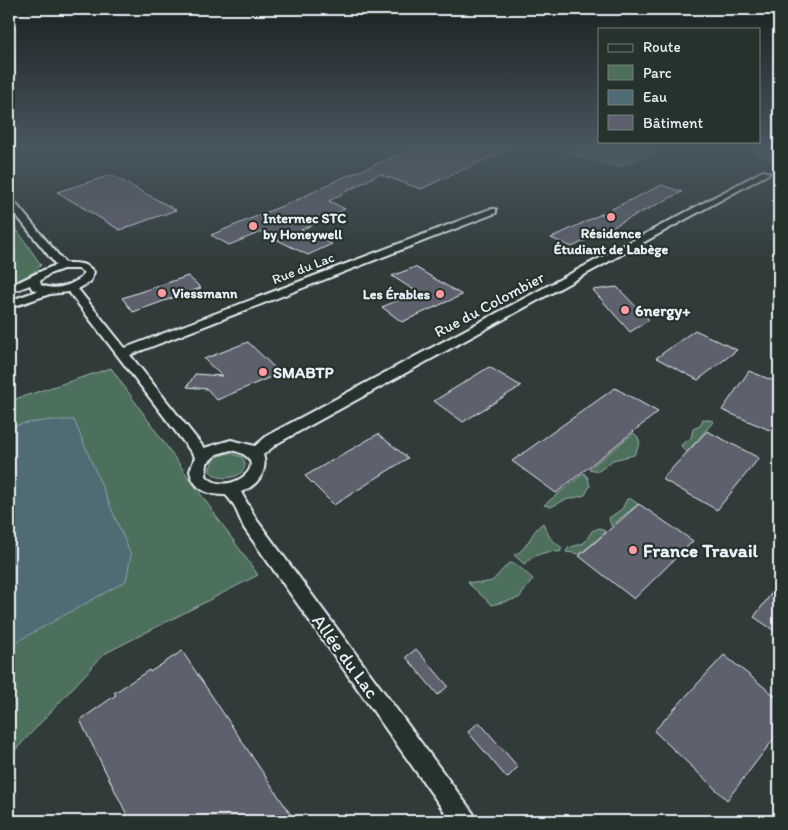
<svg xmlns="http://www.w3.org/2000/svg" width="788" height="830" font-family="Itim,sans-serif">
<rect width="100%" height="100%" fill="#313c3a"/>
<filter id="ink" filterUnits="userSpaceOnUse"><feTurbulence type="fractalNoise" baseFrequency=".02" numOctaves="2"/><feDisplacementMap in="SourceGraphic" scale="10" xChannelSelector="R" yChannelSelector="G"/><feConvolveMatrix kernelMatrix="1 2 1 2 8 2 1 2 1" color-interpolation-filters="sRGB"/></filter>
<g filter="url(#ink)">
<!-- green -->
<path fill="#4e705b" stroke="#9bb0aa" d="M578,146H667L618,167L566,153Z
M741,146H779V159L767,158L755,151Z
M9,218L41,265L34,272L9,286Z
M111,368L258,575L104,654L9,757V401Z
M703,419L714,421L687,452L683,449L681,445L691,438L693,429L700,426Z
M634,433L638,437L640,443L634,455L613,460L599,471L589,469Z
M230,453L242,457C255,474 222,486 210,471C210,459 220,455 230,453Z
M584,473L588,478L590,486L585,495L565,500L551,507L544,505Z
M627,499H631L638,504L611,526L609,518L622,509Z
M543,523L550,538L562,548L560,552C546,550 534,555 524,564L514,555C529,549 530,532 543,523Z
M599,528L606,532L580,554L566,552L568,548L584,543L592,531Z
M509,563L516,564L533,579L519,598L492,605L467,582L482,583L492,581Z"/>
<!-- water -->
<path fill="#4f6c75" stroke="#8ca1a9" d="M51,420H74L131,555L126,581L9,646V428L21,424Z"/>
<!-- building -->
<path fill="#5e606d" stroke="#e8f1f8" d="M421,146H515L421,189L379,174L329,201L345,209L301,230L332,244L308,255L261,232L229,245L211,235L299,199L337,180Z
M111,175L176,210L120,230L57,192Z
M662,185L682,192L572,247L551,238Z
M415,267L462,295L402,322L382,307L417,292L392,276Z
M188,276L201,288L133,312L122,298Z
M617,287L649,320L630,332L593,290Z
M695,330L737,350L698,380L656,358Z
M248,342L280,373L217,400L207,389L187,387L195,374L222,376L204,359Z
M489,367L521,386L463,422L434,401Z
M749,371L779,383V434L722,410Z
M615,388L658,412L556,493L512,461Z
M707,431L759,458L717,510L662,479Z
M378,434L408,458L334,505L305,476Z
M639,504L693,541L634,599L579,556Z
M779,583V634L754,617Z
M416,649L448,686L438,695L406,657Z
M182,651L295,821H130L80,720L116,695L114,693L149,670L150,672Z
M724,655L779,699V732L727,800L654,731Z
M479,722L518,767L507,778L468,732Z"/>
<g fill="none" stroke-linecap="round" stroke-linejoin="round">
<defs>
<path id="minor" d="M9,146H17L9,149Z
M763,171L770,173L278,443L263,455C269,471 256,487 241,492L256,519L473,813L477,821H451L244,528L234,505L226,495C209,495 194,490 190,471L195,457L69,292L50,294L9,308V301L37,291L32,289L30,285L9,293V286C25,280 39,271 56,265L9,206V198L12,199L65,263C77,263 85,262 94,272L90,282L78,289L125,348L490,209H496V213L130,355L204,448L231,440L255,446L268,435ZM63,269H79L84,273L81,278C69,286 55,291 41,285L40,281L49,274ZM231,450C279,460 227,500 206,476L207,463L217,454Z"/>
</defs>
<!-- minor casing -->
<use href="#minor" stroke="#e8f1f8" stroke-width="4"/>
<!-- minor -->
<use href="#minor" fill="#26332d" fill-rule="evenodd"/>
</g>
</g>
<!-- sky -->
<linearGradient id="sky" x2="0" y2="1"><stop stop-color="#1b2120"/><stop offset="0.56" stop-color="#485660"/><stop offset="1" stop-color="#485660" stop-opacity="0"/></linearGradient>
<rect width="788" height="262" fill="url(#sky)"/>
<!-- markers -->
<g fill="#ff9aa2" stroke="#26332d" stroke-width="2">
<circle cx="611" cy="217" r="5"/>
<circle cx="253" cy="226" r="5"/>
<circle cx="162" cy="293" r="5"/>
<circle cx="440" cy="294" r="5"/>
<circle cx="625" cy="310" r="5"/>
<circle cx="263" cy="372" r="5"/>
<circle cx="633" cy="550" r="5"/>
</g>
<g text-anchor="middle" stroke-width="4.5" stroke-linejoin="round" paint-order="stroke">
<!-- far-poi labels -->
<g font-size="14" font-weight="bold" fill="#e8f1f8" stroke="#26332d" text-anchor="start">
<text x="263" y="223">Intermec STC<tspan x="263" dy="16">by Honeywell</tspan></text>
<text x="611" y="238" text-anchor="middle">Résidence<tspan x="611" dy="16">Étudiant de Labège</tspan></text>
<text x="172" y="298">Viessmann</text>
<text x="430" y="299" text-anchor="end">Les Érables</text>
</g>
<!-- far-street labels -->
<g font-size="14" fill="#e8f1f8" stroke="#26332d">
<text transform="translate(303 268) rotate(-21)" y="5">Rue du Lac</text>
</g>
<!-- street labels -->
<g font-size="16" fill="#e8f1f8" stroke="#26332d">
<text transform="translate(489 304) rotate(-28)" y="6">Rue du Colombier</text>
</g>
<!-- poi labels -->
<g font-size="16" font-weight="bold" fill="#e8f1f8" stroke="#26332d" text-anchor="start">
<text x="635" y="316">6nergy+</text>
<text x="273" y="378">SMABTP</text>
</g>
<!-- near-poi labels -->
<g font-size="19" font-weight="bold" fill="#e8f1f8" stroke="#26332d" text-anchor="start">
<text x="643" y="557">France Travail</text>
</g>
<!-- near-street labels -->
<g font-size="19" fill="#e8f1f8" stroke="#26332d">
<text transform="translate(346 656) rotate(54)" y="7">Allée du Lac</text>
</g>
</g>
<!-- margin -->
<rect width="788" height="830" fill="none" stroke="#26332d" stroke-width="30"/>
<rect x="15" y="15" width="758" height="800" fill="none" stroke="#e8f1f8" stroke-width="2" filter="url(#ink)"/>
<!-- legend -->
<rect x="598" y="28" width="162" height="115" fill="#26332d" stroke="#747f7e"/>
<rect x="608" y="44" width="25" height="8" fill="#26332d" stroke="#747f7e"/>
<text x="643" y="52" font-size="15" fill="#e8f1f8">Route</text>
<rect x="608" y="65" width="25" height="15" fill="#4e705b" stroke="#747f7e"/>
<text x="643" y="78" font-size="15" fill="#e8f1f8">Parc</text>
<rect x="608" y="90" width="25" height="15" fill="#4f6c75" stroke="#747f7e"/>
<text x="643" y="102" font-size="15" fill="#e8f1f8">Eau</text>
<rect x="608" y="115" width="25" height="15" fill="#5e606d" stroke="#747f7e"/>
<text x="643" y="128" font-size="15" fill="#e8f1f8">Bâtiment</text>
</svg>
